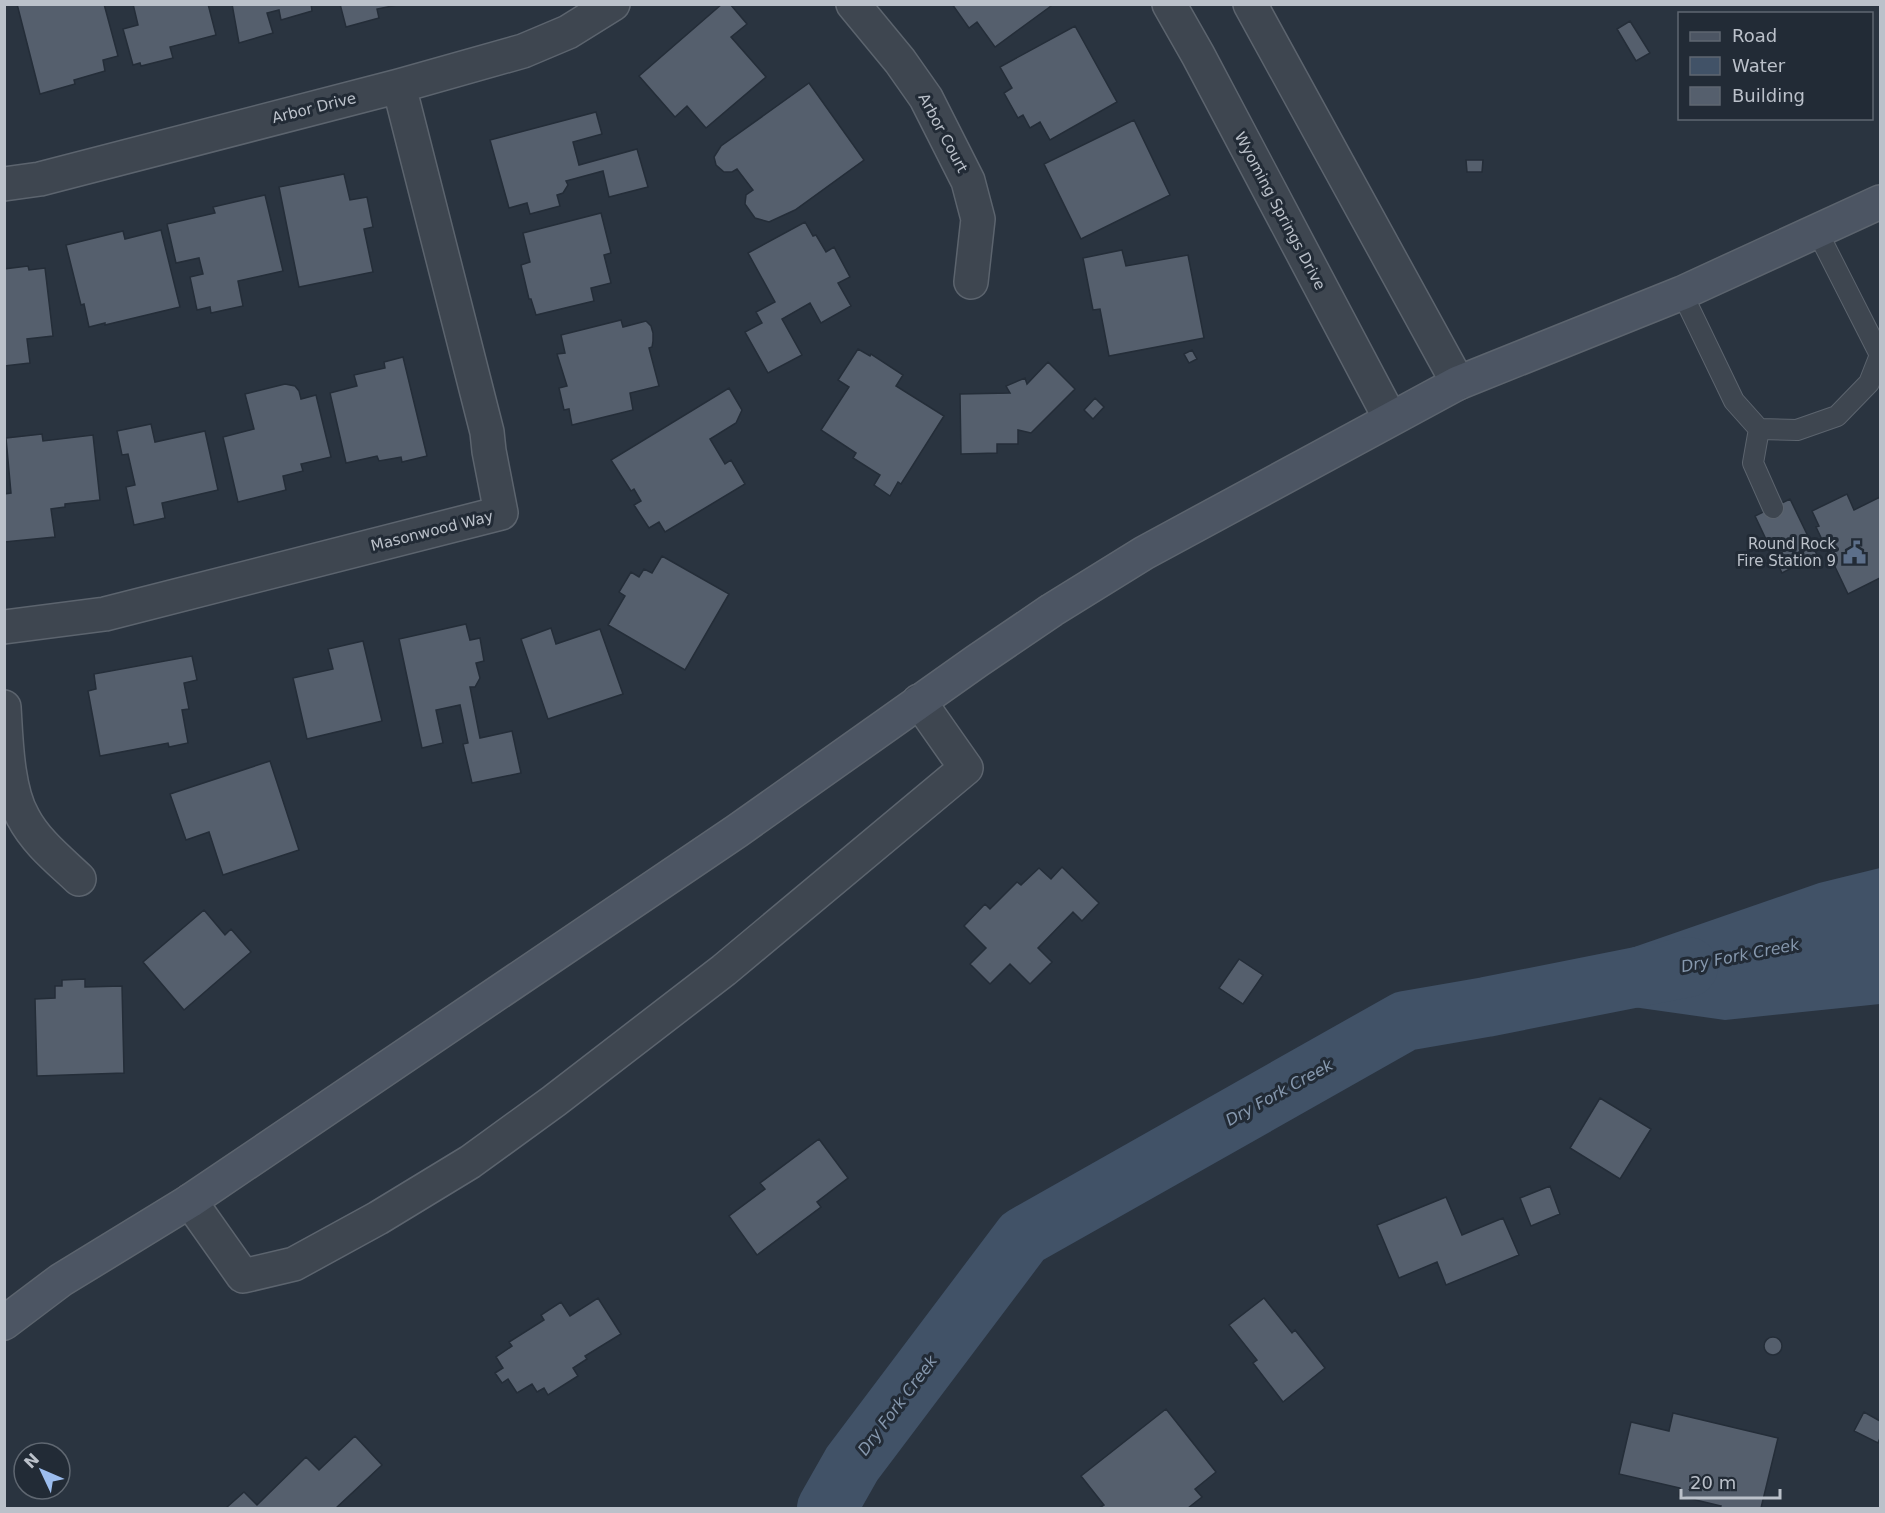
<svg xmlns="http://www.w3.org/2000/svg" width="1885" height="1513" font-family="'DejaVu Sans',sans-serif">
<rect width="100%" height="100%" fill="#2a3440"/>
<!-- water -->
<path fill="#415267" d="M1880,868V1004L1725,1020L1633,1007L1588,963L1819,883Z"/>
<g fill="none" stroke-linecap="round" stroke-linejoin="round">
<!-- river -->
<path stroke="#415267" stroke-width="60" d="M827,1508L852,1464L1023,1237L1405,1021L1486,1007L1688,967"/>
</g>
<!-- building -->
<path fill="#555f6d" stroke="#242d38" stroke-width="1.5" d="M17,4H104L118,56L103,60L105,71L74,80L75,84L40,94Z
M133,4H208L216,35L170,47L173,58L141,66L140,63L133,65L123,29L138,25Z
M232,4H311L312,11L281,20L279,10L267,13L273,33L239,43Z
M340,4H402L377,9L379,18L346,27Z
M722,4H730L747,24L731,37L766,77L706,128L687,106L675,117L639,76Z
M952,4H1049L1051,6L995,47L977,22L969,28Z
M1630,21L1650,53L1636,61L1617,29Z
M1075,26L1117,102L1050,140L1040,122L1030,128L1023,115L1018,118L1004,93L1012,88L1000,67Z
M809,83L864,160L795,210L769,222L755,218L745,204L746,195L753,190L737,169L732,172H724L716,165L714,157L721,146Z
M596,112L602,134L573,142L579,165L637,149L648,187L609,197L603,171L566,181L568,185L563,193L557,195L560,206L530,214L527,203L509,208L490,140Z
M1134,120L1170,195L1081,239L1044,164Z
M1466,160H1483L1482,172H1467Z
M344,174L350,200L367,197L373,227L364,229L373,272L299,287L279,187Z
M265,195L283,271L238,281L243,306L211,313L210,307L197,310L190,277L203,274L199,258L176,263L167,224L215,213L213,207Z
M601,213L611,253L604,255L611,283L591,288L594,301L536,315L531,299H529L521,265L530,262L523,233Z
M805,222L813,236L816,235L826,252L834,247L850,277L838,283L851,306L821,323L810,303L782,319L802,355L768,373L745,332L762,323L756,312L775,302L748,253Z
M161,230L180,307L105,325V323L89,327L84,304L81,305L66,245L123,231L125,239Z
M1122,250L1126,266L1188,255L1204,338L1109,356L1100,309L1093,310L1083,258Z
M28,266L29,270L45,268L53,336L27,339L30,363L4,366V269Z
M621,320L623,327L646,321L651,326L653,333V341L652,347L649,348L659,386L630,393L633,410L572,425L569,409L564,410L559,388L567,386L557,354L565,353L561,335Z
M858,349L870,356L871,354L903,375L896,386L944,416L901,484L898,482L890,496L874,485L880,475L853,458L856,453L821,430L849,387L838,380Z
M1192,350L1197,359L1189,363L1184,354Z
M403,357L427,456L402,462L401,457L379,461L377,456L346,463L330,393L357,386L354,375L385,368L384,362Z
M1048,362L1075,389L1031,433L1018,430V444H997V453L961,454L960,394L1010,393L1006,386L1025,378L1027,384Z
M285,384L295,386L299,391L301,399L316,395L331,457L301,464L303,471L283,476L286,490L238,502L223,437L254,429L245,394Z
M729,388L742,410L736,423L710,439L725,464L731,460L745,484L665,532L659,522L649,528L634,505L641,501L634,489L631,491L611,460Z
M1095,398L1104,407L1093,419L1084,410Z
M151,424L155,442L205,431L218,490L162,503L165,518L134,525L126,487L135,485L128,454L122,455L117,431Z
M42,434L43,441L93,435L100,500L65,504V507L51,509L55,537L4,542V494L11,493L6,438Z
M1847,494L1854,510L1880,497V578L1848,594L1816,527L1819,526L1812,511Z
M1790,499L1817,555L1782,573L1755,516Z
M662,556L729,594L685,670L608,625L625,596L619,592L631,572L639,577L644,569L652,573Z
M466,624L470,640L480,638L484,661L476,663L480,678L475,687H470L480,738L512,731L521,773L472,783L463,744L468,743L460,705L436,710L443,743L422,748L399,639Z
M551,628L556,644L600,629L623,694L548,719L521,639Z
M363,641L382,721L307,739L293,678L333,669L328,649Z
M192,656L197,680L184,683L189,709L182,710L188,743L169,747L168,743L100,756L88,691L96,689L94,674Z
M270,761L299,850L223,875L209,832L186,840L170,794Z
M1062,867L1099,903L1082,921L1073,912L1038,948L1052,962L1030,984L1010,964L990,984L970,964L986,948L964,926L985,904L990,909L1017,882L1021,885L1039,868L1051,879Z
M204,910L225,935L231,929L251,952L184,1010L143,962Z
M1239,959L1263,975L1243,1004L1219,988Z
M85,979V987L122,986L124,1073L37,1076L35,999L55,998V986H62V980Z
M1600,1098L1651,1129L1620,1179L1570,1148Z
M819,1139L848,1178L817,1202L821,1207L757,1255L729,1216L765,1189L760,1183Z
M1550,1186L1560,1214L1531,1226L1520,1198Z
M1446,1197L1462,1235L1503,1218L1519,1255L1446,1285L1437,1262L1399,1278L1377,1225Z
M598,1298L621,1334L585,1356L587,1359L573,1368L578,1376L548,1395L544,1388L537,1392L532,1384L517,1393L508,1379L502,1383L495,1373L503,1368L496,1357L512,1346L509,1342L544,1320L541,1315L561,1302L570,1316Z
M1264,1298L1292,1333L1295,1330L1325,1368L1283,1402L1253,1363L1257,1360L1229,1325Z
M1764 1346a9 9 0 1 1 18 0a9 9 0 1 1-18 0Z
M1166,1409L1216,1472L1195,1489L1202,1497L1188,1508H1099L1104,1505L1081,1476Z
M1864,1412L1880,1421V1438L1878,1443L1854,1431Z
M1673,1413L1778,1438L1761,1508H1720L1721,1506L1679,1496L1680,1488L1619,1474L1631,1422L1669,1431Z
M355,1436L382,1465L336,1508H226L244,1492L257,1505L306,1457L319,1470Z"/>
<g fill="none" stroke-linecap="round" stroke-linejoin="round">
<defs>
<path id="service" d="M1682,293L1734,401L1759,429L1797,430L1837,416L1869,383L1880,355L1817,231
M1759,429L1753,463L1773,508"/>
<path id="minor" d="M853,4L900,61L926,98L968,181L978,219L971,282
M4,184L40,179L399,86L523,51L568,32L613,4
M4,627L105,614L501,513L489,451L487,432L399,86
M4,707C6,739 7,789 23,817C36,842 59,860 79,879
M190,1201L243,1276L294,1264L378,1218L470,1162L554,1101L724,970L966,768L919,701"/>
<path id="tertiary" d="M1169,4L1198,55L1390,418
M1250,4L1458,383"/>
<path id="secondary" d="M4,1323L61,1280L190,1201L737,831L977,661L1052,610L1144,553L1458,383L1682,293L1880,202"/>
</defs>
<!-- service casing -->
<use href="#service" stroke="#5c646e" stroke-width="22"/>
<!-- minor casing -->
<use href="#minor" stroke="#5c646e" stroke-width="36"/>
<!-- tertiary casing -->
<use href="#tertiary" stroke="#5c646e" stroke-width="36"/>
<!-- secondary casing -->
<use href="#secondary" stroke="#5c646e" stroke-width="36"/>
<!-- service -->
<use href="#service" stroke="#3e4650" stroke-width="20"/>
<!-- minor -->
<use href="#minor" stroke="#3e4650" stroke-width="33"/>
<!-- tertiary -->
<use href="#tertiary" stroke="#3e4650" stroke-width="33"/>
<!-- secondary -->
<use href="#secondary" stroke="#4c5563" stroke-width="33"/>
</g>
<!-- icons -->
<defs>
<symbol id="civic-bare" viewBox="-9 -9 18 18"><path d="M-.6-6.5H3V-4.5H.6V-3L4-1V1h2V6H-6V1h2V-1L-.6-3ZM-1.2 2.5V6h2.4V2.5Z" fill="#5c6f8a" stroke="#222b36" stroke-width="2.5" paint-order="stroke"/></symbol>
</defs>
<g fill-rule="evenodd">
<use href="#civic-bare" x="1838" y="536" width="33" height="33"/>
</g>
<g text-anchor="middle" stroke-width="6" stroke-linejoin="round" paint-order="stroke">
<!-- street labels -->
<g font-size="15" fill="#bbc1ca" stroke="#222b36">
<text transform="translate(314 108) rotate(-14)" y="5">Arbor Drive</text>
<text transform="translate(943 133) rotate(62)" y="5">Arbor Court</text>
<text transform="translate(1280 211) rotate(62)" y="5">Wyoming Springs Drive</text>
<text transform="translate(432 531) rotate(-14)" y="5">Masonwood Way</text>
</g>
<!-- poi labels -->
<g font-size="15" fill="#bbc1ca" stroke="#222b36" text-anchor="end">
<text x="1836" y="549">Round Rock<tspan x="1836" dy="17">Fire Station 9</tspan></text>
</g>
<!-- water labels -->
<g font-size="16" font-style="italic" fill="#8698ae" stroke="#222b36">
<text transform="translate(1740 955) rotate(-11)" y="6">Dry Fork Creek</text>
<text transform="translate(1279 1092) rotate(-29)" y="6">Dry Fork Creek</text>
<text transform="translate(897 1405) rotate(-53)" y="6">Dry Fork Creek</text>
</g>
</g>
<!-- border -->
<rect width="1885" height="1513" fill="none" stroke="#bbc1ca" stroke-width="12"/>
<!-- legend -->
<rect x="1678" y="12" width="195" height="108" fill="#222b36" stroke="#5f6771" stroke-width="1.5"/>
<rect x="1690" y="32" width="30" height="9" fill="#4c5563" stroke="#5f6771" stroke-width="1.5"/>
<text x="1732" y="42" font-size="18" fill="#bbc1ca">Road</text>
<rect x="1690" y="57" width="30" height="18" fill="#415267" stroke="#5f6771" stroke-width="1.5"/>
<text x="1732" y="72" font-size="18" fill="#bbc1ca">Water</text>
<rect x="1690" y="87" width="30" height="18" fill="#555f6d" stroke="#5f6771" stroke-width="1.5"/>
<text x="1732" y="102" font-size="18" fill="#bbc1ca">Building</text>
<!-- north arrow -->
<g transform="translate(42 1471) rotate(314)"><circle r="28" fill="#222b36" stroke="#5f6771" stroke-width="1.5"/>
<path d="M0-4.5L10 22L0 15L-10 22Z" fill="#9cbdee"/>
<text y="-9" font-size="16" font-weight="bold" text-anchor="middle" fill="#bbc1ca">N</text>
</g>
<!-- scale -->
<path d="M1681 1489v9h99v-9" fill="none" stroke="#bbc1ca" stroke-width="3"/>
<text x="1690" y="1489" font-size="18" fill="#bbc1ca" stroke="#222b36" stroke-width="4.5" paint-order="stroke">20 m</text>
</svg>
